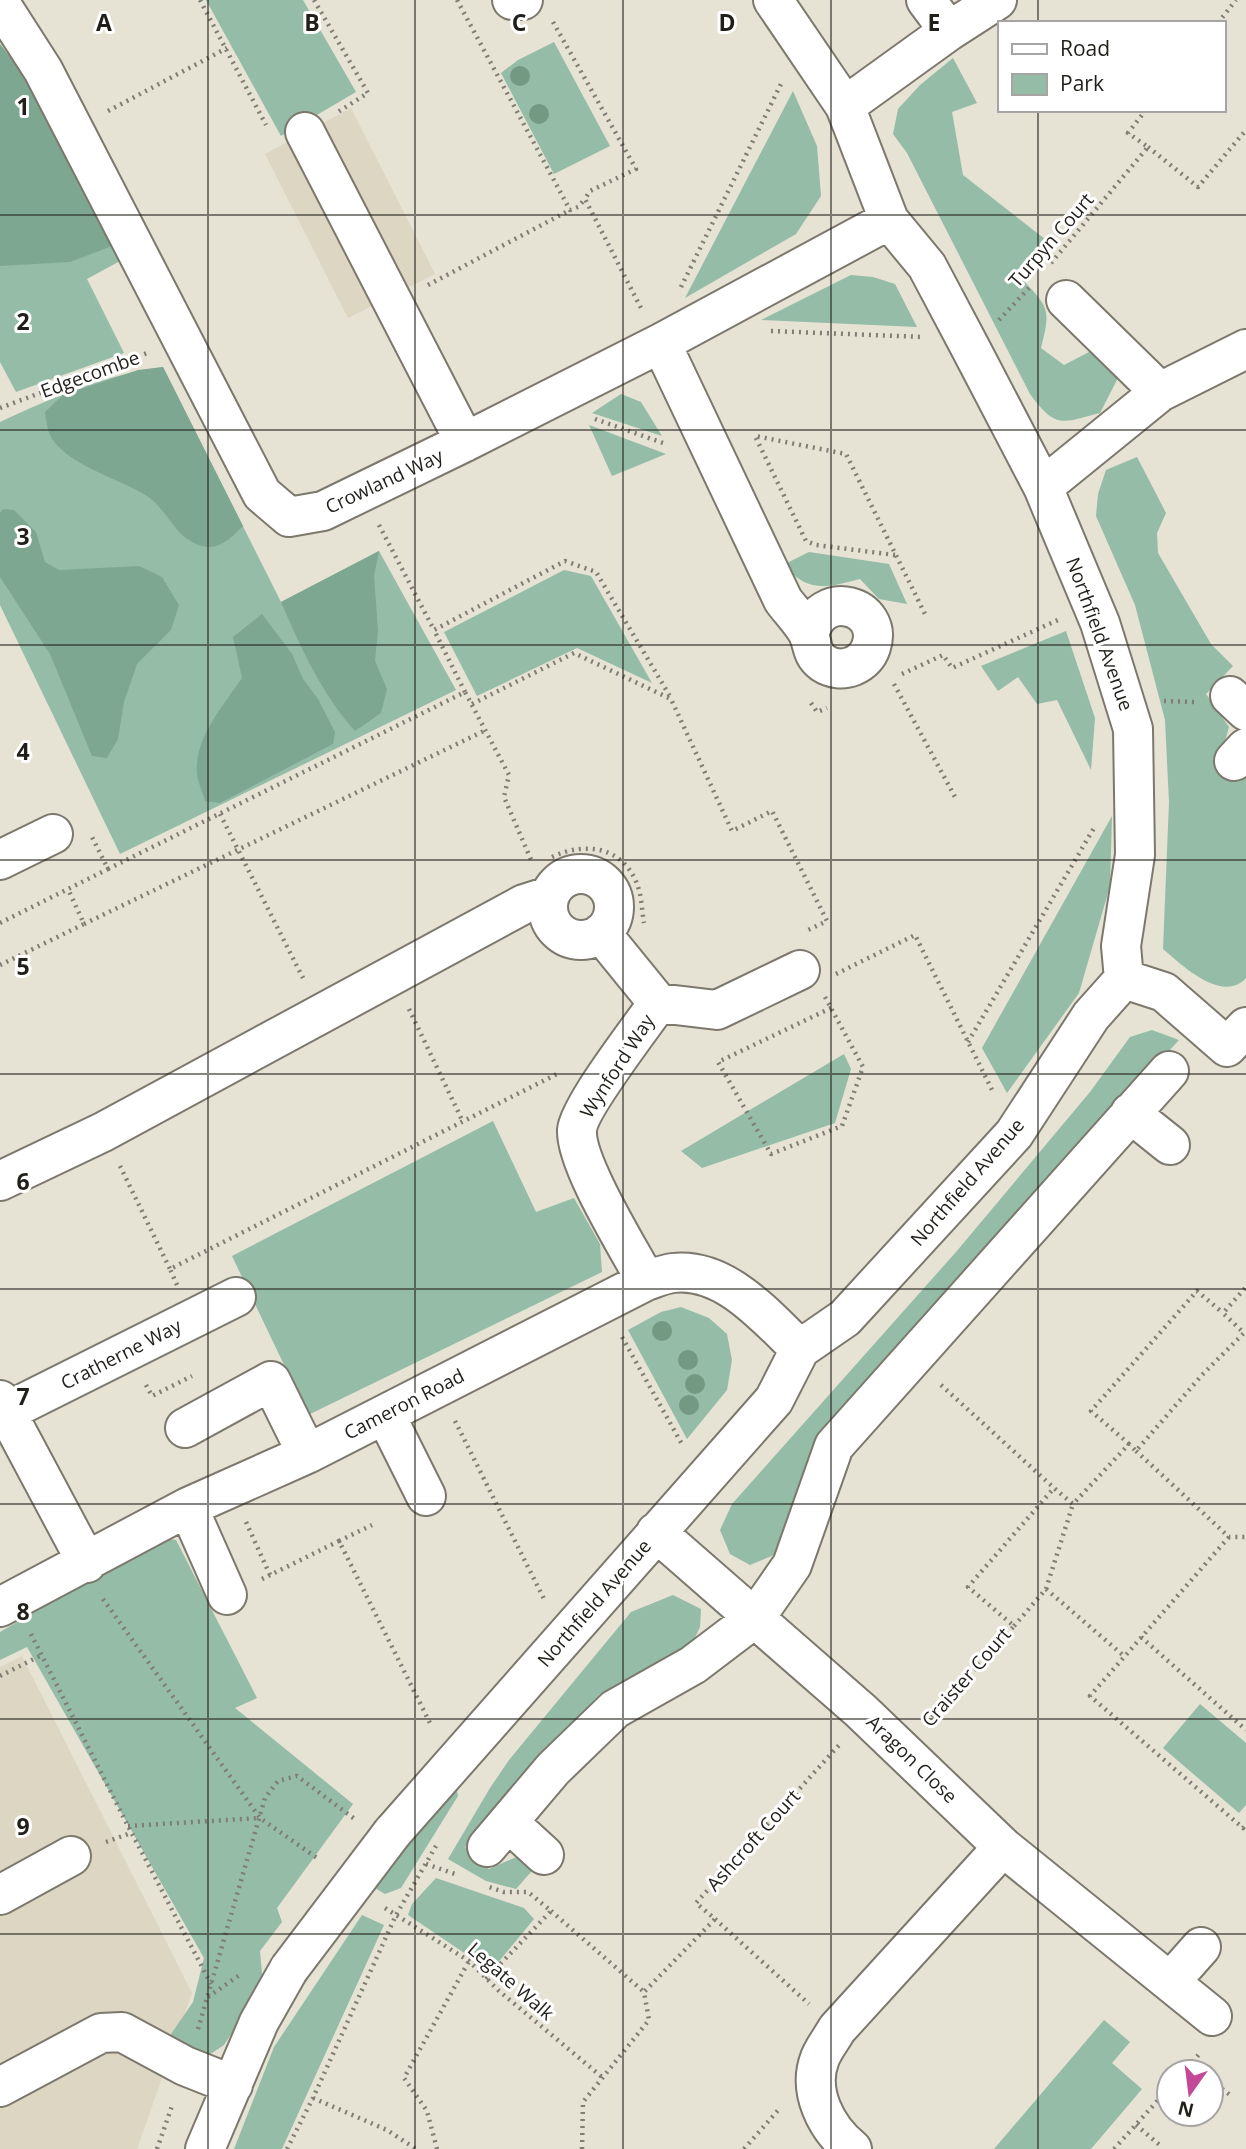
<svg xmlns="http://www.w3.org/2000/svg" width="1246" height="2149" font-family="'Open Sans',sans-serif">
<rect width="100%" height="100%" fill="#e6e2d4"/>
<!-- built -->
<path fill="#dcd6c2" d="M351,108L435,274L348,318L265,154Z
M22,1656L192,1993L137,2149H0V1667Z"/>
<!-- green -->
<path fill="#94bca7" d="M206,0H303L356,92L281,136Z
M554,42L610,146L554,174L501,73L518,60Z
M0,44L26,78L120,261L87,279L124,353L16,392L0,362Z
M953,58L977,103L952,112L963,175L1050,243L1021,278C1049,308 1051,308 1041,348L1064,365L1093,350L1121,372L1100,413C1061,423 1056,429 1030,394L907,153L893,134L898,109L920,85Z
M793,91L817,146L821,196L796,234L685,298Z
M851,275L873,277L895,284L917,327L761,320Z
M163,367L281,602L379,551L456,690L120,854L0,605V422C52,398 107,374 163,367Z
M621,394L641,402L662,436L592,413Z
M589,425L666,454L612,476Z
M1137,457L1166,513L1157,533L1158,553L1211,644L1233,666L1206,694L1229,727L1221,756L1246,772V978C1222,1004 1182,965 1163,949L1169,802L1165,720L1135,605L1096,516L1098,494L1106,470Z
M809,552L889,564L907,604L879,599L860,579C825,588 809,593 783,565Z
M564,570L591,576L652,683L577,648L477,696L444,632Z
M1066,631L1095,718L1091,770L1057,700L1037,704L1018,677L998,691L981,666Z
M1112,816L1110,886L1079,993L1007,1093L982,1048Z
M1152,1030L1179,1040L829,1422L774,1555L750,1565L730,1554L720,1530L732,1504L956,1252L1090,1092L1130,1037Z
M844,1054L851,1069L835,1123L702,1168L681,1151Z
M493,1121L536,1212L574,1198L600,1244L602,1272L308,1415L232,1256Z
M681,1307L709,1318L727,1334L732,1360L727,1390L687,1439L628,1330L661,1312Z
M161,1538L176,1540L257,1698L235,1708L353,1804L277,1908L282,1922L260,1951L263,1985L224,2045L203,2059L176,2047L171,2034L193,2002L204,1958L27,1647L0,1660V1632Z
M673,1595L701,1609L700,1627L691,1646L600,1694L465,1847L489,1869L521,1855L538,1864L516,1889L486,1881L448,1859L490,1788L509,1760L631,1612Z
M1200,1704L1246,1743V1805L1239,1813L1163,1748Z
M455,1782L458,1796L401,1888L385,1894L370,1885Z
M436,1878L524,1908L534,1919L491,1971L408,1915L412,1904Z
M362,1915L384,1925L282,2149H234L274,2047Z
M1104,2020L1130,2042L1112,2063L1142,2089L1091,2149H994Z"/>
<!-- forest -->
<path fill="#7ea792" d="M0,44L26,78L112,246L70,262L0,266Z
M163,367L243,526C232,537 219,551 202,546C174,538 169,511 147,496C121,479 62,464 49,433C47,426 46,419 45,412L63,395L138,370Z
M3,509L14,510L36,532L45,562L59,570L139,566L162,577L179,605L171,630L137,664L124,702L118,739L107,758L92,756L50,654L0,577V513Z
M379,551L374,576L378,630L375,661L387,689L381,713L355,731C321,693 301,648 281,602Z
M262,614L292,654L303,679L318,699L335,732L333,744L220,803L205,801C203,792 198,783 197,774C194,738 223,706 242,678L233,637Z"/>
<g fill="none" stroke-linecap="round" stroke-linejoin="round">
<defs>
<path id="minor" d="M512,0H523
M926,0L949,31
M0,3L43,70L262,494L289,517L323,511L465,442L661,343L889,220
M845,106L949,31L997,0
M305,132L465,442
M1066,300L1160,392
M661,343L783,600C791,611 803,623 809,635C813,646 812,655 823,663C832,669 843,670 853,666C862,662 868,656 871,647C885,605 819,586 809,636
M1043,487L1160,392L1246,349
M1230,696L1246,711
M1234,761L1246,748
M0,860L53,834
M548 907a33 33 0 1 1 66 0a33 33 0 1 1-66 0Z
M601,933L658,1003
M1124,979L1164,992L1227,1047L1246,1027
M1130,1113L1170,1145
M0,1181L103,1132L524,904L549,896
M646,1281C629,1249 575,1163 577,1130C579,1107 642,1026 658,1003L717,1010L800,970
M0,1400L87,1563
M6,1412L236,1297
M385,1414L426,1496
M185,1428L271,1381L307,1454
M188,1507L227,1595
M656,1532L861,1711L1003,1847L1212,2016
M0,1607L188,1507L307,1454L646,1281C655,1278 664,1274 673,1273C725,1267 766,1317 800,1349
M508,1822L544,1855
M392,1833L774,1400L800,1349L845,1318L1014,1134L1091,1016L1124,979L1121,946L1135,855L1133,729L1100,623L1043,487L971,349L927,266L889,220L845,106L773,0
M487,1847L553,1769L615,1709L693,1665L755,1618L792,1565L834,1446L1169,1071
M0,1895L71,1856
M1170,1982L1201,1947
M0,2087L101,2033L122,2032L185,2066L233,2085
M205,2149L259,2022L289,1969
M852,2149C826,2128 807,2091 820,2058C824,2048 832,2038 837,2029L1003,1847"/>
</defs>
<!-- minor casing -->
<use href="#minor" stroke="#7c786c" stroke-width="42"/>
<!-- path -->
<path stroke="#807d74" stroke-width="4.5" stroke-dasharray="2 5" stroke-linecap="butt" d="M200,0L266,125
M314,0L368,93L338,112
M457,0L570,210L578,207L585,199L642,310
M553,22L636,169L590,191L585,199
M1218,23L1236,0
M108,111L227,48
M1148,147L1198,187L1246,130
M1051,263L1148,147L1128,133L1146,110
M428,285L570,210
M681,287L782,82
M999,320L1029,288
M771,331L923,337
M0,408L147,353
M595,419L666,444
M379,525L434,630
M895,555L816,545L806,541L755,436L846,454L925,614
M902,674L943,655L952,668L1058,620
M894,684L955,797
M465,692L434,630L565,561L596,572L671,698
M1164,701L1194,702
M811,703L817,712L827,708
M472,704L574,653L671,699L732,831L772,811L827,921L806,931
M220,814L303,978
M552,857C588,840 627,848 639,890C642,901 642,912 644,923
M108,869L465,692L509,775L504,797L532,862
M0,923L108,869L92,837
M84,924L486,730
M0,965L84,924L68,889
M836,974L915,935L993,1092
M825,997L863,1067L842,1126L771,1154L718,1062L831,1008
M409,1009L463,1122
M968,1042L1094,828
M120,1166L170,1269
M177,1285L170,1269L559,1073
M622,1337L683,1446
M146,1385L152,1396L192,1376
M941,1385L1054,1488
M455,1421L545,1601
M1129,1444L1091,1411L1197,1291L1223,1313
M1136,1451L1229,1537H1246
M246,1522L270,1575
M1229,1537L1090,1696L1243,1828L1246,1824
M339,1541L372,1525
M262,1579L339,1541L432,1727
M1046,1589L1073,1504
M103,1599L260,1818L317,1858
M1014,1626L1046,1589L1124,1656
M31,1634L128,1826L211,1984
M1141,1637L1246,1730
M0,1676L42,1655
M927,1722L1014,1626L968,1587L1054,1488L1073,1504L1129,1444L1136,1451L1202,1375L1244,1333L1223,1313L1246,1287
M128,1826L259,1818
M106,1842L131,1833
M426,1864L458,1875
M385,1908L469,1961L499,1991L602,2077
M551,1911L644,1992
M715,1919L809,2004
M486,1979L551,1911L528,1892H504L489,1887
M208,1997L241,1974
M198,2029L265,1798L278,1781L297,1776L356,1820
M1191,2063L1202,2072
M1183,2072L1201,2052
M1211,2080L1230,2095
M313,2098L387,2130L416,2149
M1136,2125L1162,2147
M157,2149L173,2103
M287,2149L313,2098L396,1915L436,1846
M437,2149L427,2111L404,2078L469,1961
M582,2149L583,2102L649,2020L644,1992L715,1919L696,1903L840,1744
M744,2149L780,2108
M1114,2149L1169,2088"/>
<!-- minor -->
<use href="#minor" stroke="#fff" stroke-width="38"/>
<defs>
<path id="minor-bridge" d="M289,1969L392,1833"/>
</defs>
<!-- minor-bridge casing -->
<use href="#minor-bridge" stroke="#7c786c" stroke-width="42" stroke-linecap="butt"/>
<!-- minor-bridge -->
<use href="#minor-bridge" stroke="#fff" stroke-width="38"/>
</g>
<!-- trees -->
<g fill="#749983">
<circle cx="520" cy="76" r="10"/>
<circle cx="539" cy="114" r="10"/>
<circle cx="662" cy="1331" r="10"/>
<circle cx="688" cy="1360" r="10"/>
<circle cx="695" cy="1384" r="10"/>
<circle cx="689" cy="1405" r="10"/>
</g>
<!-- grid -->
<path fill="none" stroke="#211f1a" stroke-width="2" stroke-opacity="0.55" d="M208,0V2149M415,0V2149M623,0V2149M831,0V2149M1038,0V23M1038,110V2149M0,215H1246M0,430H1246M0,645H1246M0,860H1246M0,1074H1246M0,1289H1246M0,1504H1246M0,1719H1246M0,1934H1246"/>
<g text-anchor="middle" stroke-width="6" stroke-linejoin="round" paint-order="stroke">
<!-- street labels -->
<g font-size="19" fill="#211f1a" stroke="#fff">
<text transform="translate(1051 240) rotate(-49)" y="7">Turpyn Court</text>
<text transform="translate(90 374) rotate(-20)" y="7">Edgecombe</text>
<text transform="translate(384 481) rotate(-25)" y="7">Crowland Way</text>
<text transform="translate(1100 634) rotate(70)" y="7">Northfield Avenue</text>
<text transform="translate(617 1066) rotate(-57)" y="7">Wynford Way</text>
<text transform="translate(967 1182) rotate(-49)" y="7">Northfield Avenue</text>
<text transform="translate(121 1354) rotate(-27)" y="7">Cratherne Way</text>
<text transform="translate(404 1404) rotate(-27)" y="7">Cameron Road</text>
<text transform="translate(594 1603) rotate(-49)" y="7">Northfield Avenue</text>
<text transform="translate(966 1677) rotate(-49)" y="7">Craister Court</text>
<text transform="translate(912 1759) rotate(44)" y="7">Aragon Close</text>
<text transform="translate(753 1840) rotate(-48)" y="7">Ashcroft Court</text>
<text transform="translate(511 1981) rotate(41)" y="7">Legate Walk</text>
</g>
</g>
<g font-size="23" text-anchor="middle" font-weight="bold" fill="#211f1a" stroke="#fff" stroke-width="6" stroke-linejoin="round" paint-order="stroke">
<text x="104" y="31">A</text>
<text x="312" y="31">B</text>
<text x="519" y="31">C</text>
<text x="727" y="31">D</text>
<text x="934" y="31">E</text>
<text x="23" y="115">1</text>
<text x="23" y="330">2</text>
<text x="23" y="545">3</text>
<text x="23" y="760">4</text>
<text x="23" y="975">5</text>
<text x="23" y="1190">6</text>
<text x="23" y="1405">7</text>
<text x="23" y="1620">8</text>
<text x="23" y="1835">9</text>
</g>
<!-- legend -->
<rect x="998" y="21" width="228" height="91" fill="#ffffff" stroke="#a6a5a3" stroke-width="2"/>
<rect x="1012" y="44" width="35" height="10" fill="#ffffff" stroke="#a6a5a3" stroke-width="2"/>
<text x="1060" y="56" font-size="21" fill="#211f1a">Road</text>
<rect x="1012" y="74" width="35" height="21" fill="#94bca7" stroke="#a6a5a3" stroke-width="2"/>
<text x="1060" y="91" font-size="21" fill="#211f1a">Park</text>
<!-- north arrow -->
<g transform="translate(1190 2093) rotate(194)"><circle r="33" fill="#ffffff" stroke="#a6a5a3" stroke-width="2"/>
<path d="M0-5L12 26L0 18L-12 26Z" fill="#c34898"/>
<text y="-10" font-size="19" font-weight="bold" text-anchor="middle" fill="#211f1a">N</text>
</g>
</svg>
